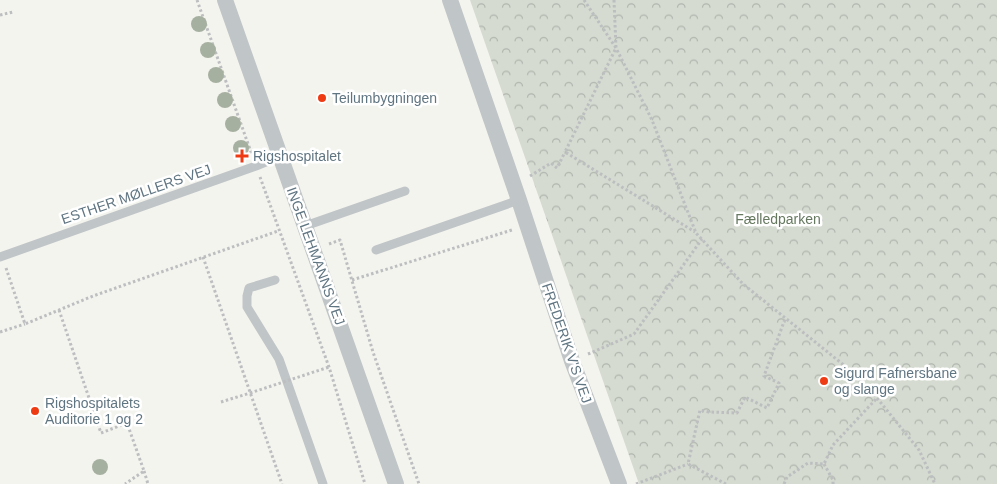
<svg xmlns="http://www.w3.org/2000/svg" width="997" height="484" font-family="Arial,sans-serif">
<defs>
<pattern id="park-crowns" width="20" height="18" patternUnits="userSpaceOnUse" patternTransform="scale(1.25)"><rect width="20" height="18" fill="#d5dbd0"/><path d="M2 6a3 3 0 1 1 6 0M12 15a3 3 0 1 1 6 0" fill="none" stroke="#b0b6ae"/></pattern>
</defs>
<rect width="100%" height="100%" fill="#f4f4ef"/>
<!-- park -->
<path fill="url(#park-crowns)" d="M470,0H997V484H639Z"/>
<g fill="none" stroke-linecap="round" stroke-linejoin="round">
<!-- path -->
<path stroke="#bcbec0" stroke-width="3" stroke-dasharray="2.5 2.5" stroke-linecap="butt" d="M197,0L252,155
M584,0L616,48L652,120L696,233L743,284L845,366L877,398L919,450L935,484
M614,0L616,48L565,152L695,232
M0,15L13,12
M530,176L551,163L557,168L565,152
M260,177L329,367L365,484
M329,244L340,240L373,352L419,484
M203,257L282,484
M6,268L25,324L93,296L278,231
M352,280L512,230
M59,310L101,433L127,423L144,471L125,484
M0,332L25,324
M588,354L634,334L702,239
M221,402L250,393
M824,464L833,480V484
M144,471L148,484
M636,484L688,464
M726,484L688,464L700,410L709,412L737,413L745,397L767,408L779,383L764,376L785,319
M784,484L787,477L808,463L824,464L833,445L877,398"/>
<!-- lane -->
<path stroke="#c0c5c7" stroke-width="9" d="M305,226L405,191
M376,250L519,200
M0,257L256,166L280,156
M275,280L249,288L247,296V307L279,359L323,484"/>
<!-- street -->
<path stroke="#c0c5c7" stroke-width="16" d="M225,0L396,484
M450,0L519,200L572,361L619,484"/>
<!-- path-bridge -->
<path stroke="#bcbec0" stroke-width="3" stroke-dasharray="2.5 2.5" stroke-linecap="butt" d="M250,393L329,367"/>
</g>
<!-- trees -->
<g fill="#a6b0a0">
<circle cx="199" cy="24" r="8"/>
<circle cx="208" cy="50" r="8"/>
<circle cx="216" cy="75" r="8"/>
<circle cx="225" cy="100" r="8"/>
<circle cx="233" cy="124" r="8"/>
<circle cx="241" cy="148" r="8"/>
<circle cx="100" cy="467" r="8"/>
</g>
<!-- markers -->
<g fill="#ef3b14" stroke="#fff" stroke-width="2">
<circle cx="322" cy="98" r="5"/>
<path d="M239.5 148.5h5v5h5v5h-5v5h-5v-5h-5v-5h5z"/>
<circle cx="824" cy="381" r="5"/>
<circle cx="35" cy="411" r="5"/>
</g>
<g text-anchor="middle" stroke-width="5" stroke-linejoin="round" paint-order="stroke">
<!-- poi labels -->
<g font-size="14" fill="#607582" stroke="#fff" text-anchor="start">
<text x="332" y="103">Teilumbygningen</text>
<text x="253" y="161">Rigshospitalet</text>
<text x="834" y="378">Sigurd Fafnersbane<tspan x="834" dy="16">og slange</tspan></text>
<text x="45" y="408">Rigshospitalets<tspan x="45" dy="16">Auditorie 1 og 2</tspan></text>
</g>
<!-- street labels -->
<g font-size="14" fill="#607582" stroke="#fff">
<text transform="translate(136 194) rotate(-19)" y="5">ESTHER MØLLERS VEJ</text>
<text transform="translate(316 256) rotate(70)" y="5">INGE LEHMANNS VEJ</text>
<text transform="translate(567 343) rotate(71)" y="5">FREDERIK V'S VEJ</text>
</g>
<!-- park labels -->
<g font-size="14" fill="#667960" stroke="#fff">
<text x="778" y="224">Fælledparken</text>
</g>
</g>
</svg>
